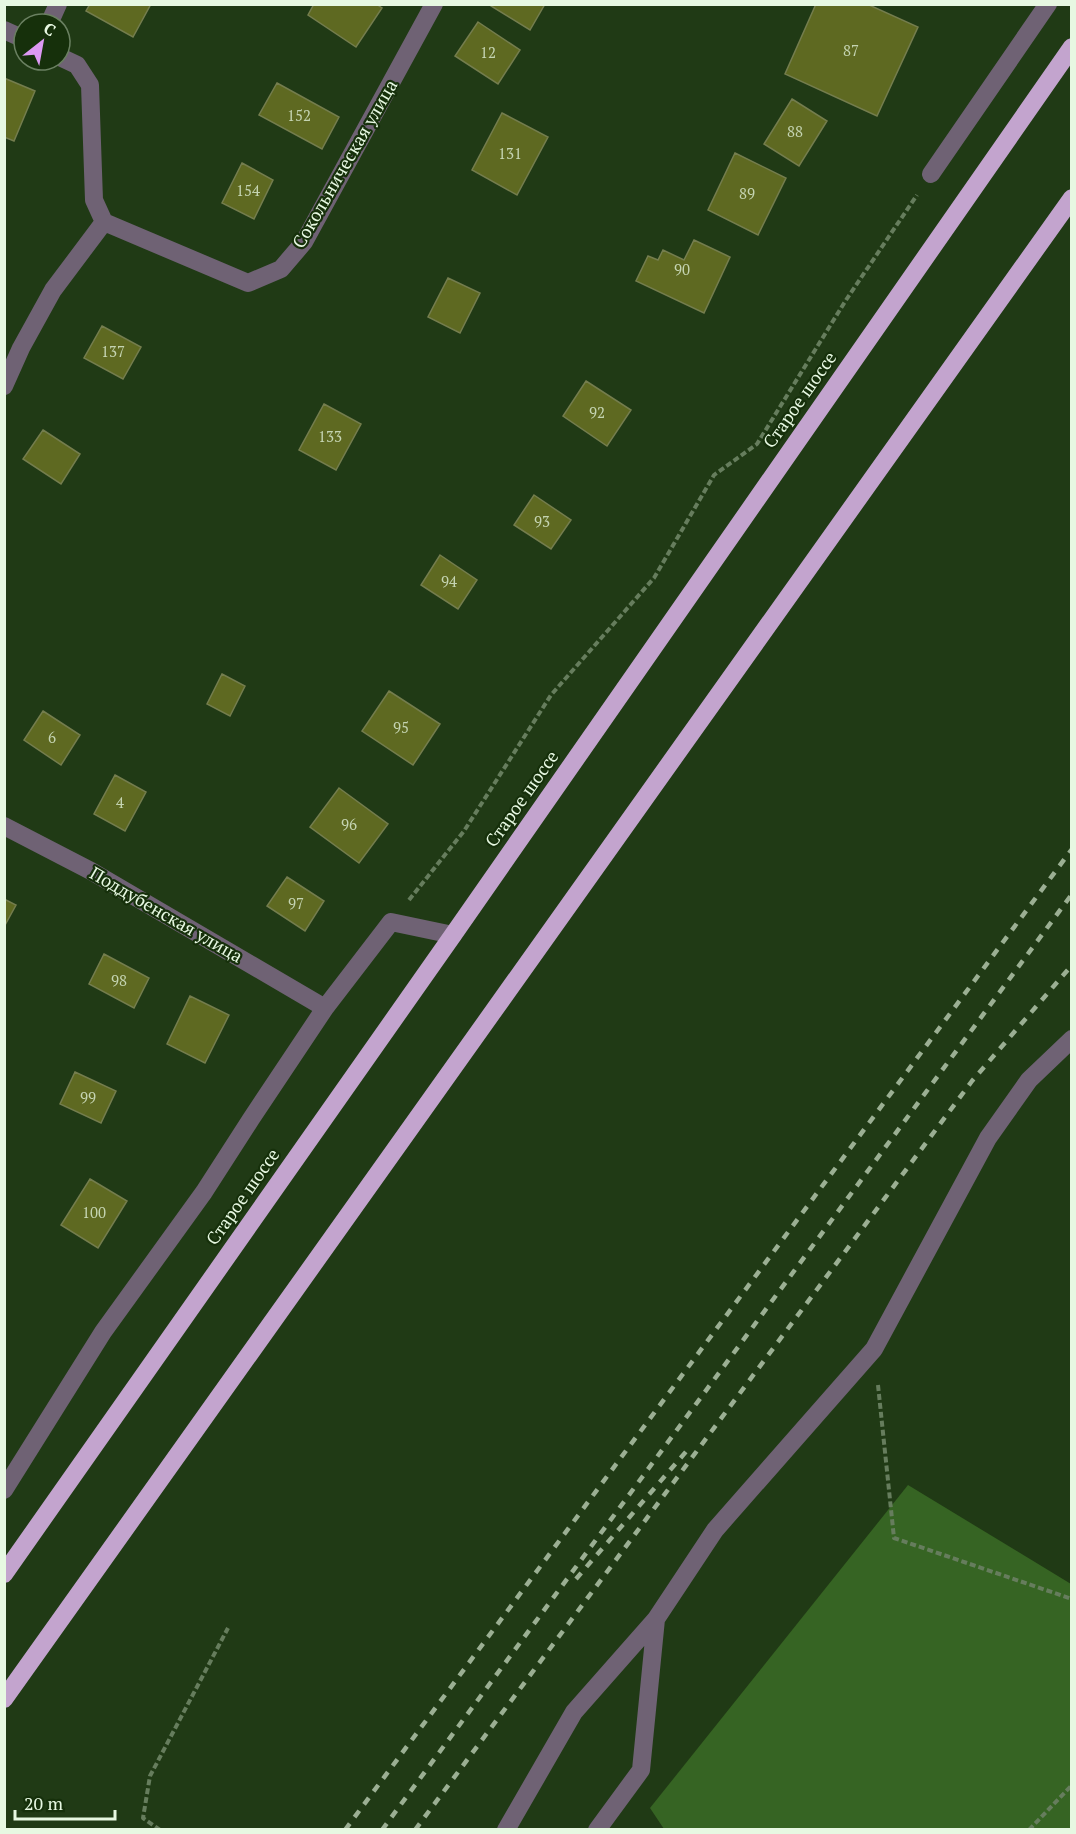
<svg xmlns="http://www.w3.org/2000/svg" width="1076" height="1834" font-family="'PT Serif',serif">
<rect width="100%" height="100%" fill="#203a15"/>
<!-- green -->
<path fill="#366423" d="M908,1485L1071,1584V1829H664L650,1808Z"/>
<!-- building -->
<path fill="#5e6921" stroke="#747d4e" stroke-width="1.5" d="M90,4H151L133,37L86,11Z
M314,4H376L382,8L356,47L308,15Z
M492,4H545L530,30L491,6Z
M816,4H867L918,27L877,116L785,74Z
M478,22L520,50L498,84L455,56Z
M4,78L35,91L14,141L4,137Z
M277,83L339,117L322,149L259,115Z
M792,99L827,121L799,166L764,144Z
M502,113L548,137L517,195L472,170Z
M735,153L786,178L758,235L708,210Z
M242,163L273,180L254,219L222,203Z
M694,240L730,257L704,313L636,281L648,256L658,260L663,250L684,260Z
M448,278L480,293L460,333L428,317Z
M102,326L141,347L123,379L84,358Z
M586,381L631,410L607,446L563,416Z
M324,404L361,424L336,470L299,450Z
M43,430L80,454L61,484L23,459Z
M534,495L571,520L551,549L514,525Z
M440,555L477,580L458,609L421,585Z
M222,674L245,686L230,716L207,704Z
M389,691L440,724L413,765L362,731Z
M43,711L80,735L61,765L24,740Z
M115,775L146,792L125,831L94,814Z
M339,788L388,824L359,863L310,827Z
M287,877L324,901L305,931L267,906Z
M4,899L16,905L4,927Z
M104,954L149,978L134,1008L89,984Z
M190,996L229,1015L205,1063L167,1044Z
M75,1072L116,1091L101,1123L60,1104Z
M90,1179L127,1201L98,1248L61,1225Z"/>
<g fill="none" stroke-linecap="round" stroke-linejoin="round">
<!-- path -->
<path stroke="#667d5d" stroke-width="4" stroke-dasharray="6 3" stroke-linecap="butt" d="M409,900L464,831L551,695L654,578L714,475L757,444L846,300L917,195
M878,1385L894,1538L1072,1599
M160,1830L143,1818L150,1776L228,1628
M1029,1830L1072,1785"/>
<!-- minor -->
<path stroke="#6f6274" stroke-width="18" d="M49,24L58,4
M4,30L24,39
M60,57L77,65L90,85L94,200L104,222
M931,174L1048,4
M4,386L21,348L53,290L104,222L248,283L281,269L304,242L434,4
M4,826L91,871L325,1008
M4,1490L103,1332L204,1192L251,1119L325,1008L391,922L453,935
M506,1830L574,1712L656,1619
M597,1830L641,1770L656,1619L715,1530L874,1349L988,1138L1029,1080L1072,1039"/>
<!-- highway -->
<path stroke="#c3a4ce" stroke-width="18" d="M4,1574L453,935L1072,47
M4,1699L1072,198"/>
<!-- rail -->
<path stroke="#9baf93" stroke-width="4.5" stroke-dasharray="8 8" stroke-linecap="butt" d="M576,1579L690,1447
M345,1830L1072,849
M382,1830L1072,894
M415,1830L972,1081L1072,965"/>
</g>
<g text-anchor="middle" stroke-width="4.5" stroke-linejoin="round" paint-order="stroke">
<!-- number labels -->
<g font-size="15" fill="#c5d4b2">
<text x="851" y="56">87</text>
<text x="488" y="58">12</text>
<text x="299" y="121">152</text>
<text x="795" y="137">88</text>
<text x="510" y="159">131</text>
<text x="248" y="196">154</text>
<text x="747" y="199">89</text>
<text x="682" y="275">90</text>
<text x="113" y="357">137</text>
<text x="597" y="418">92</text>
<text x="330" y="442">133</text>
<text x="542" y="527">93</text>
<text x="449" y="587">94</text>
<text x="401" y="733">95</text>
<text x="52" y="743">6</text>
<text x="120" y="808">4</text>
<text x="349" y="830">96</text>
<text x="296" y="909">97</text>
<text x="119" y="986">98</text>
<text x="88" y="1103">99</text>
<text x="94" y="1218">100</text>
</g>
<!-- street labels -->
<g font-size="18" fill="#e7f8e2" stroke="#16300b">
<text transform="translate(345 164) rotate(-60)" y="6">Сокольническая улица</text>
<text transform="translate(800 400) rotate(-55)" y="6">Старое шоссе</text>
<text transform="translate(522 799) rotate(-55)" y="6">Старое шоссе</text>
<text transform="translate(166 915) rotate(30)" y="6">Поддубенская улица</text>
<text transform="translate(243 1197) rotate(-55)" y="6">Старое шоссе</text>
</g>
</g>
<!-- border -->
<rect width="1076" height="1834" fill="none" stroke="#e7f8e2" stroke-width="12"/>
<!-- north arrow -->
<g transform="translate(42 42) rotate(31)"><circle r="28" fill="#16300b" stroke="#6a8061" stroke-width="1.5"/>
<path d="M0-4.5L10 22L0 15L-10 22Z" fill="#dd99f3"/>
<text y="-9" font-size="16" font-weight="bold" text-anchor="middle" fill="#e7f8e2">С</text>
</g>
<!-- scale -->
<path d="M15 1810v9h100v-9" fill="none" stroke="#e7f8e2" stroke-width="3"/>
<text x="24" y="1810" font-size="18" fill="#e7f8e2" stroke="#16300b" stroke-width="4.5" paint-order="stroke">20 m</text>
</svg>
